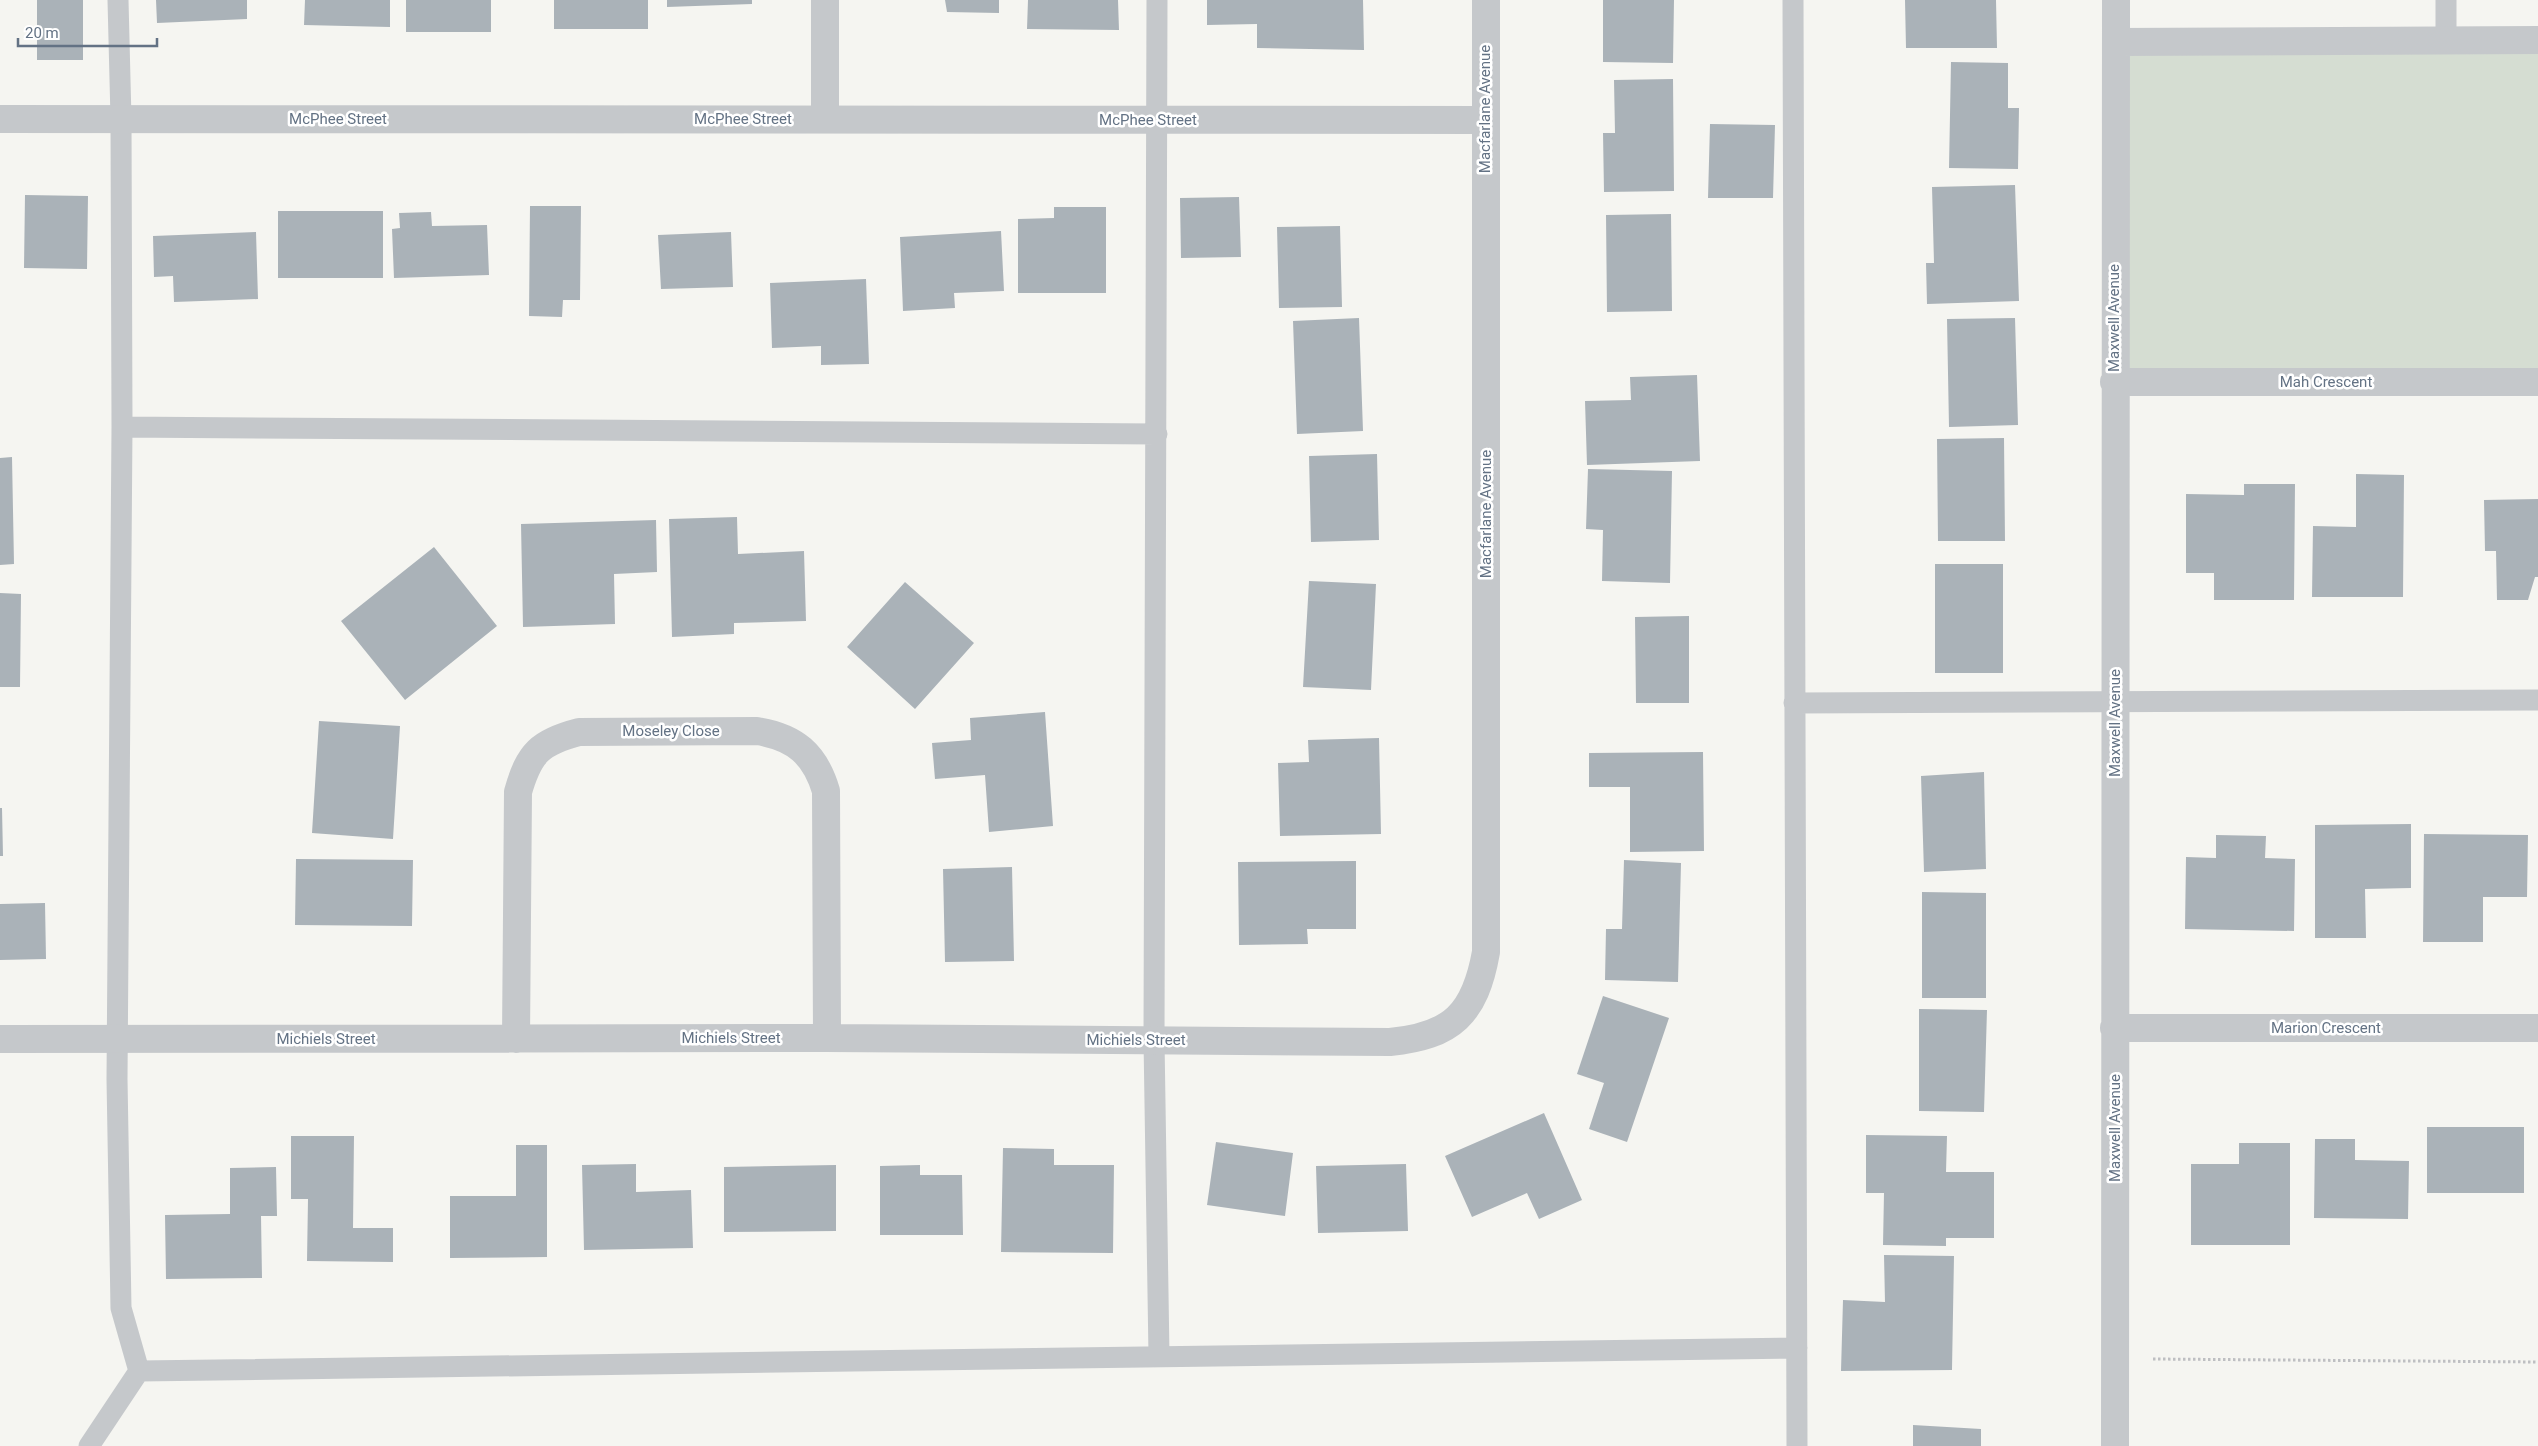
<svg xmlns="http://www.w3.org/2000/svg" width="2538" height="1446" font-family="Roboto,sans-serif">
<rect width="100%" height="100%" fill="#f5f5f1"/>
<!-- green -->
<path fill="#d5ddd2" d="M2538,40V382H2114L2116,42Z"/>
<!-- building -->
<path fill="#aab2b8" d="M37,0H83V60H37Z
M156,0H247V19L157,23Z
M305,0H390V27L304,25Z
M406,0H491V32H406Z
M554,0H648V29H554Z
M667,0H752V4L667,7Z
M945,0H999V13L947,12Z
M1028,0H1118L1119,30L1027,29Z
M1207,0H1363L1364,50L1257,48V24L1207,25Z
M1603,0H1674L1673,63L1603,62Z
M1905,0H1996L1997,48H1906Z
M1951,62L2008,63V108H2019L2018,169L1949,168Z
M1673,79L1674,191L1604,192L1603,133H1615L1614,80Z
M1710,124L1775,125L1773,198H1708Z
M2015,185L2019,301L1927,304L1926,263H1934L1932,187Z
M25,195L88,196L87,269L24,268Z
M1239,197L1241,257L1181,258L1180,198Z
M530,206H581L580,300H563L562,317L529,316Z
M1054,207H1106V293H1018V219L1054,218Z
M278,211H383V278H278Z
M431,212L432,226L487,225L489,275L394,278L392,229L400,228L399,213Z
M1671,214L1672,311L1607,312L1606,215Z
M1340,226L1342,307L1279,308L1277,227Z
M1001,231L1004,291L954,293L955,308L903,311L900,237Z
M256,232L258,299L174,302L173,276L154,277L153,236Z
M731,232L733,287L661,289L658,235Z
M866,279L869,364L821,365V346L772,348L770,283Z
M1359,318L1363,431L1297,434L1293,321Z
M2015,318L2018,425L1949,427L1947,319Z
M1697,375L1700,461L1587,465L1585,401L1631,400L1630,377Z
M2004,438L2005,541H1938L1937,439Z
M1377,454L1379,540L1311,542L1309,456Z
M12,457L14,564L0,565V458Z
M1588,469L1672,471L1670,583L1602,581L1603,530L1586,529Z
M2356,474L2404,475L2403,597H2312L2313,526L2356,527Z
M2244,484H2295L2294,600H2214V573H2186V494L2244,495Z
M2538,499V577H2535L2528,600H2497L2496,551H2485L2484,500Z
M737,517L738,554L804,551L806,621L734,623V634L672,637L669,519Z
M656,520L657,572L614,574L615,624L523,627L521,524Z
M434,547L497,626L405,700L341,621Z
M1935,564H2003V673H1935Z
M1309,581L1376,584L1371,690L1303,687Z
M905,582L974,643L915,709L847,647Z
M0,593L21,594L20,687H0Z
M1689,616V703H1636L1635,617Z
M1045,712L1053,826L989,832L985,775L935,779L932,743L971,740L970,718Z
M319,721L400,726L393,839L312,833Z
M1379,738L1381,834L1280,836L1278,763L1309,762L1308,740Z
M1703,752L1704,851L1630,852V787H1589V753Z
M1984,772L1986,869L1924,872L1921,776Z
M0,808H2L3,856H0Z
M2411,824V888L2365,889L2366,938H2315V825Z
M2424,834L2528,835L2527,897H2483V942H2423Z
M2216,835L2266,836L2265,858L2295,859L2294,931L2185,929L2186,857L2216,858Z
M296,859L413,860L412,926L295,925Z
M1624,860L1681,863L1678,982L1605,980L1606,929H1622Z
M1356,861V929H1307L1308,944L1239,945L1238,862Z
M1012,867L1014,961L945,962L943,869Z
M1922,892L1986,893V998H1922Z
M45,903L46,959L0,960V904Z
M1603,996L1669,1018L1627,1142L1589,1129L1604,1083L1577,1074Z
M1919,1009L1987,1010L1984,1112L1919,1111Z
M1544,1113L1582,1200L1539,1219L1527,1193L1472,1217L1445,1156Z
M2427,1127H2524V1193H2427Z
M1866,1135L1947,1136L1946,1172H1994V1238H1946V1246L1883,1245L1884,1193H1866Z
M291,1136H354L353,1228H393V1262L307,1261L308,1199H291Z
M2315,1139H2355V1160L2409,1161L2408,1219L2314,1218Z
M1216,1142L1293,1153L1285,1216L1207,1205Z
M2239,1143H2290V1245H2191V1164H2239Z
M516,1145H547V1257L450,1258V1196H516Z
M1003,1148L1054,1149V1165H1114L1113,1253L1001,1252Z
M636,1164V1192L691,1190L693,1248L584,1250L582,1165Z
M1406,1164L1408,1231L1318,1233L1316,1166Z
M836,1165V1231L724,1232V1167Z
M920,1165V1175H962L963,1235H880V1166Z
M276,1167L277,1216H261L262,1278L166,1279L165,1215L230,1214V1168Z
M1884,1255L1954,1256L1952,1370L1841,1371L1843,1300L1885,1302Z
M1913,1425L1981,1429V1446H1913Z"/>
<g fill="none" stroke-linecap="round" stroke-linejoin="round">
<!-- path -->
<path stroke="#bebfc2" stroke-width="3" stroke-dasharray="2.5 2.5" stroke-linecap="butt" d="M2153,1359L2538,1362"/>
<!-- lane -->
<path stroke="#c5c8cb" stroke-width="21" d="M118,0L121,119L122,427L117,1079L121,1308L139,1371
M1157,0L1154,1040L1159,1356
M1793,0L1797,1446
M2446,0V41
M122,427L1157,434
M1794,703L2538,700
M89,1446L139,1371L1797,1348"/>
<!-- street -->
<path stroke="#c5c8cb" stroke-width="28" d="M825,0V119
M2116,42L2538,40
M0,119L1485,120
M2114,382H2538
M2114,1028H2538
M0,1039L827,1038L1390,1042C1452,1036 1475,1014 1486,952V0
M516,1039L518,792C529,753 540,742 579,732L757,731C795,737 815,754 826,791L827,1038
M2115,1446L2116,0"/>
</g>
<g text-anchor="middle" stroke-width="5" stroke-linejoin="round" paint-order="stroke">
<!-- street labels -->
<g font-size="15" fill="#637284" stroke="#fff">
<text transform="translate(1485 109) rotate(-90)" y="5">Macfarlane Avenue</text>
<text x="338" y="124">McPhee Street</text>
<text x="743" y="124">McPhee Street</text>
<text x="1148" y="125">McPhee Street</text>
<text transform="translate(2114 318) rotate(-90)" y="5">Maxwell Avenue</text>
<text x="2326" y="387">Mah Crescent</text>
<text transform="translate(1486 514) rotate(-90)" y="5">Macfarlane Avenue</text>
<text transform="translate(2115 723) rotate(-90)" y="5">Maxwell Avenue</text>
<text x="671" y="736">Moseley Close</text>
<text x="2326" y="1033">Marion Crescent</text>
<text x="731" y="1043">Michiels Street</text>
<text x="326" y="1044">Michiels Street</text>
<text x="1136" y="1045">Michiels Street</text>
<text transform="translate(2115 1128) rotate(-90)" y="5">Maxwell Avenue</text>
</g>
</g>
<!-- scale -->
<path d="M18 38v8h139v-8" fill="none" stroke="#637284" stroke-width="2.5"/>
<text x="25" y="38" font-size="15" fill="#637284" stroke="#ffffff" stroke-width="4" paint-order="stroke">20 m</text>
</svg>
